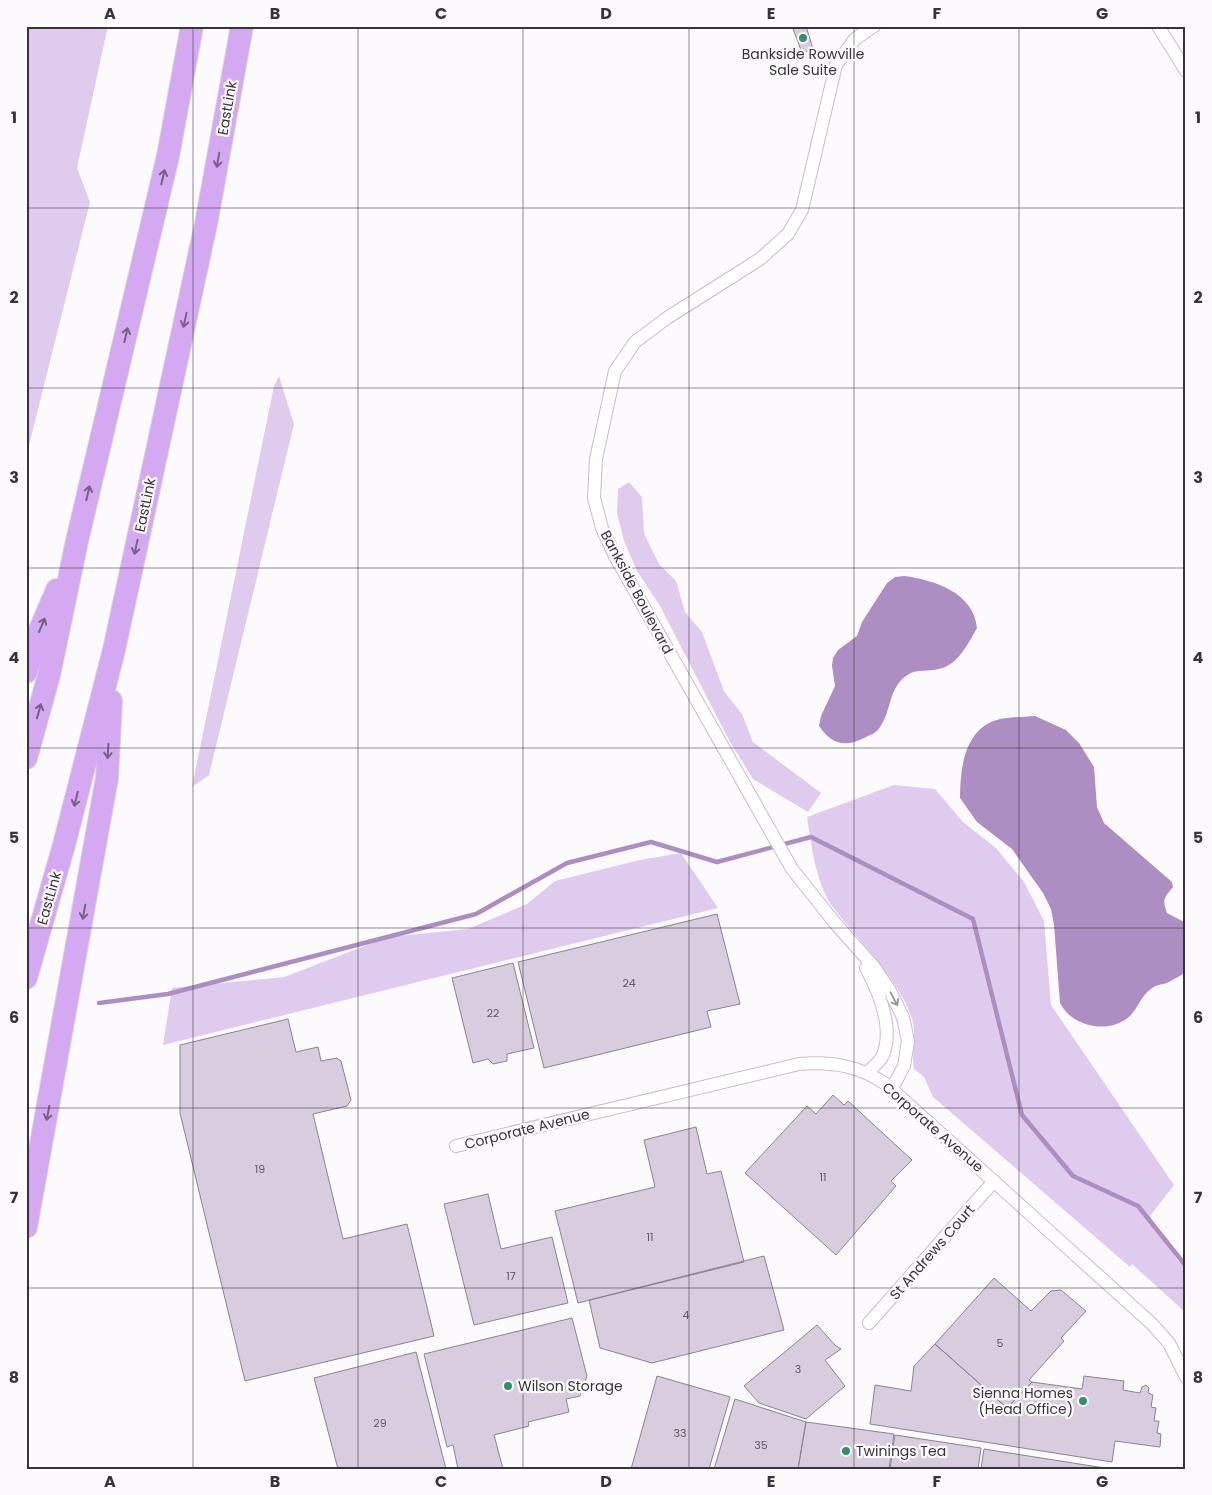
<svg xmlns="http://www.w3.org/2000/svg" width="1212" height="1495" font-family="Poppins,sans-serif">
<rect width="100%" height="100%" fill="#fdfafe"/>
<!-- green -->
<path fill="#dfcbed" d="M26,26H108L77,168L90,202L26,457Z
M279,376L294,424L209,775L192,787L274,386Z
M629,482L642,497L644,533L659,564L676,581L685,612L702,632L724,691L742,714L753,742L821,793L808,812L753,779L730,742L660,606L637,571L624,541L617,513L618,489Z
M894,785L935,789L963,822L996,848L1024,882L1044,921L1051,1005L1174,1185L1150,1216L1178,1261L1186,1265V1313L1132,1264L1130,1267L933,1097L924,1077L914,1069C911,1052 917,1036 912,1019C903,985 857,938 835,910C817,888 812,850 807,817Z
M681,853L718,908L163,1045L172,988L284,977L388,937L468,929L527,904L555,881L640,860Z"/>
<!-- water -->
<path fill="#ad8ec2" d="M904,576C935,580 974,593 977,628C968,644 958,665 939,669C929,672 917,669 909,674C888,686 892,711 880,727C877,733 870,735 864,738C845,748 831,744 819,726L821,716L835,686L832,666L833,658L838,650L857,636L862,622L887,583L895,577Z
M1035,716L1066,730L1079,743L1094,767L1097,807L1104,823L1172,882L1173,887C1164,898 1162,899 1167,913L1186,923V973C1180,975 1175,979 1169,982C1163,985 1156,984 1151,989C1141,996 1138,1008 1130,1016C1109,1035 1072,1027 1060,1003L1054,925L1051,909L1043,893L1012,849L977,822L960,798C960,767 965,727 1000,719C1011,717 1024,717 1035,716Z"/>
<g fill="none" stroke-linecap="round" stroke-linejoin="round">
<!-- stream -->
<path stroke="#ad8ec2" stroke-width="4.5" d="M99,1003L168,994L476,914L567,863L651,842L717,862L811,837L973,919L1022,1115L1073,1176L1138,1206L1186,1266"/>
</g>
<!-- building -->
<path fill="#d7cddf" stroke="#8b8292" d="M792,26H806L813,49L802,53Z
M717,914L740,1004L707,1011L711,1027L544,1068L518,962Z
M513,963L534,1048L507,1054V1061L493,1064L488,1059L473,1063L452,978Z
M288,1019L296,1052L318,1047L321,1061L337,1058L341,1061L351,1100L347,1106L313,1114L343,1239L407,1224L434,1336L245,1381L180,1113V1045Z
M833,1095L844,1105L848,1101L912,1160L891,1181L896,1186L836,1255L745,1173L807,1106L816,1114Z
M696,1127L707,1174L721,1171L744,1262L578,1303L555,1211L655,1187L644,1140Z
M488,1194L501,1249L552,1237L568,1303L474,1325L444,1204Z
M764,1256L784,1330L652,1363L600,1348L589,1300Z
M994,1278L1031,1311L1051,1291L1061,1290L1086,1311L1061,1338L1064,1341L1029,1380L1032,1382L1007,1408L935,1344Z
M572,1318L587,1376L580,1396L566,1399L569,1412L528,1422L529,1426L494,1435L503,1469H458L453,1445L447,1447L424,1354Z
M817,1325L835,1345L841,1349L825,1360L845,1386L806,1419L759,1403L744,1386Z
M935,1344L1007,1408L1032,1382L1082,1389L1084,1376L1124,1381L1123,1390L1140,1393L1142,1387L1146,1385L1149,1388L1148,1393L1153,1395L1151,1407L1156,1408L1154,1421H1159L1157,1433L1161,1434L1160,1447L1115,1441L1112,1462L870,1424L875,1385L911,1391L914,1366Z
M416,1352L446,1469H338L314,1378Z
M657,1376L730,1397L709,1469H631Z
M735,1399L806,1422L798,1469H714Z
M806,1422L894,1434L889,1469H798Z
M895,1435L981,1448L978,1469H890Z
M984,1449L1111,1469H981Z"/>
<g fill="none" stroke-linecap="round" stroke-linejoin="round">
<defs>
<path id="street" d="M874,26L855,39L836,65L802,210L788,234L760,259L667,318L635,342L615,371L596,459L594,498L602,528L615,556L792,869L835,923L874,967L890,991L903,1017L908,1041L904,1066L891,1090
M1158,26L1186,71
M866,968C879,992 894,1027 883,1055C880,1062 872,1068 867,1073
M456,1146L799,1064C832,1061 860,1066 887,1085L1152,1324L1169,1343L1186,1377
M869,1323L994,1181"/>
<path id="highway" d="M26,672L37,637L57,590
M26,758L49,675L77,541L168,156L192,26
M26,978L64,845L114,650L206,224L242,26
M26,1227L107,778L111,701"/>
</defs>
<!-- street casing -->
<use href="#street" stroke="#c6bccd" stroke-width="14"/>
<!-- highway casing -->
<use href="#highway" stroke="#d7d6d8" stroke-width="24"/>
<!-- street -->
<use href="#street" stroke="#fff" stroke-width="12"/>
<!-- highway -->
<use href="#highway" stroke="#d4a9f1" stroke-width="22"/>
</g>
<!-- one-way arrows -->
<defs><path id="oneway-shaft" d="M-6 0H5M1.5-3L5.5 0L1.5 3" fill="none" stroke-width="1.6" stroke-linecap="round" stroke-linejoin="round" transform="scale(1.25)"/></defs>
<g stroke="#766283">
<use href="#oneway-shaft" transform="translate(218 160) rotate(100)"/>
<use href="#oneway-shaft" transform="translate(163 177) rotate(-77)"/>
<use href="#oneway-shaft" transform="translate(185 320) rotate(102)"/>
<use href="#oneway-shaft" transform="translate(126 335) rotate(-77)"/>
<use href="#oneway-shaft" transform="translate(88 493) rotate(-77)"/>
<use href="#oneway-shaft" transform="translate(136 547) rotate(102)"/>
<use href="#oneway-shaft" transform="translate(42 625) rotate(-67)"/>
<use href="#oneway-shaft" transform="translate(39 711) rotate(-74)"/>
<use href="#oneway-shaft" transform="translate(108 751) rotate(93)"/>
<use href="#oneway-shaft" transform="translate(76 799) rotate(104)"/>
<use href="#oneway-shaft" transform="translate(84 912) rotate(100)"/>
<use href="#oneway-shaft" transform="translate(48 1113) rotate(101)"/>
</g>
<use stroke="#9b999c" href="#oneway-shaft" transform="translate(894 999) rotate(62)"/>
<!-- grid -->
<path fill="none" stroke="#37333a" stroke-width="1" stroke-opacity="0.55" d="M193,26V1469M358,26V1469M523,26V1469M689,26V1469M854,26V1469M1019,26V1469M26,208H1186M26,388H1186M26,568H1186M26,748H1186M26,928H1186M26,1108H1186M26,1288H1186"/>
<!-- markers -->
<g fill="#339068" stroke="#fdfafe" stroke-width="2">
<circle cx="803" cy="38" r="5"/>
<circle cx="508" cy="1386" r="5"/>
<circle cx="1083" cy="1401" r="5"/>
<circle cx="846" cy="1451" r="5"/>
</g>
<g text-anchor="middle" stroke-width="4.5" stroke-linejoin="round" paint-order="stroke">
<!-- number labels -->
<g font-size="11" fill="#5f5a63">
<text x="629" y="987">24</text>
<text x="493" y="1017">22</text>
<text x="260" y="1173">19</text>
<text x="823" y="1181">11</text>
<text x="650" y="1241">11</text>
<text x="511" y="1280">17</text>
<text x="686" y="1319">4</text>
<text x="1000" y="1347">5</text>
<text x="798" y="1373">3</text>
<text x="380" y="1427">29</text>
<text x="680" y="1437">33</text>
<text x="761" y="1449">35</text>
</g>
<!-- poi labels -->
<g font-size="14" fill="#37333a" stroke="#fdfafe" text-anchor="start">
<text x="803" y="59" text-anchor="middle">Bankside Rowville<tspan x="803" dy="16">Sale Suite</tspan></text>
<text x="518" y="1391">Wilson Storage</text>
<text x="1073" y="1398" text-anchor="end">Sienna Homes<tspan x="1073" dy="16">(Head Office)</tspan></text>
<text x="856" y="1456">Twinings Tea</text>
</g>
<!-- street labels -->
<g font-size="14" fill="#37333a" stroke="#fdfafe">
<text transform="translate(227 108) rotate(-80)" y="5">EastLink</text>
<text transform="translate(145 505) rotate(-78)" y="5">EastLink</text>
<text transform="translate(637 592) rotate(62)" y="5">Bankside Boulevard</text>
<text transform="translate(49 898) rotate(-74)" y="5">EastLink</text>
<text transform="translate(933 1127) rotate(41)" y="5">Corporate Avenue</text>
<text transform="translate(527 1129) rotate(-14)" y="5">Corporate Avenue</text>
<text transform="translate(932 1252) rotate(-49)" y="5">St Andrews Court</text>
</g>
</g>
<!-- border -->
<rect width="1212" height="1495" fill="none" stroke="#fdfafe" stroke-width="55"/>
<rect x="28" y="28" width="1156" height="1440" fill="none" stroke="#37333a" stroke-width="2"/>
<g font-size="16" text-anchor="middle" font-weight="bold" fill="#37333a">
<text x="110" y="19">A</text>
<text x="275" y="19">B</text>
<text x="441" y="19">C</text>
<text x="606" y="19">D</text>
<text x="771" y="19">E</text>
<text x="937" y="19">F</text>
<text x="1102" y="19">G</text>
<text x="14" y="123">1</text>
<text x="1198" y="123">1</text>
<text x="14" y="303">2</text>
<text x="1198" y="303">2</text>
<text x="14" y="483">3</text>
<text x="1198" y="483">3</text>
<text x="14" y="663">4</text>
<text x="1198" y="663">4</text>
<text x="14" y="843">5</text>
<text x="1198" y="843">5</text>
<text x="14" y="1023">6</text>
<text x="1198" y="1023">6</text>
<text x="14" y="1203">7</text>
<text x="1198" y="1203">7</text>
<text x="14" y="1383">8</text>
<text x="1198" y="1383">8</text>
<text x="110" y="1487">A</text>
<text x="275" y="1487">B</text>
<text x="441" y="1487">C</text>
<text x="606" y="1487">D</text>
<text x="771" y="1487">E</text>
<text x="937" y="1487">F</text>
<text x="1102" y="1487">G</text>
</g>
</svg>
